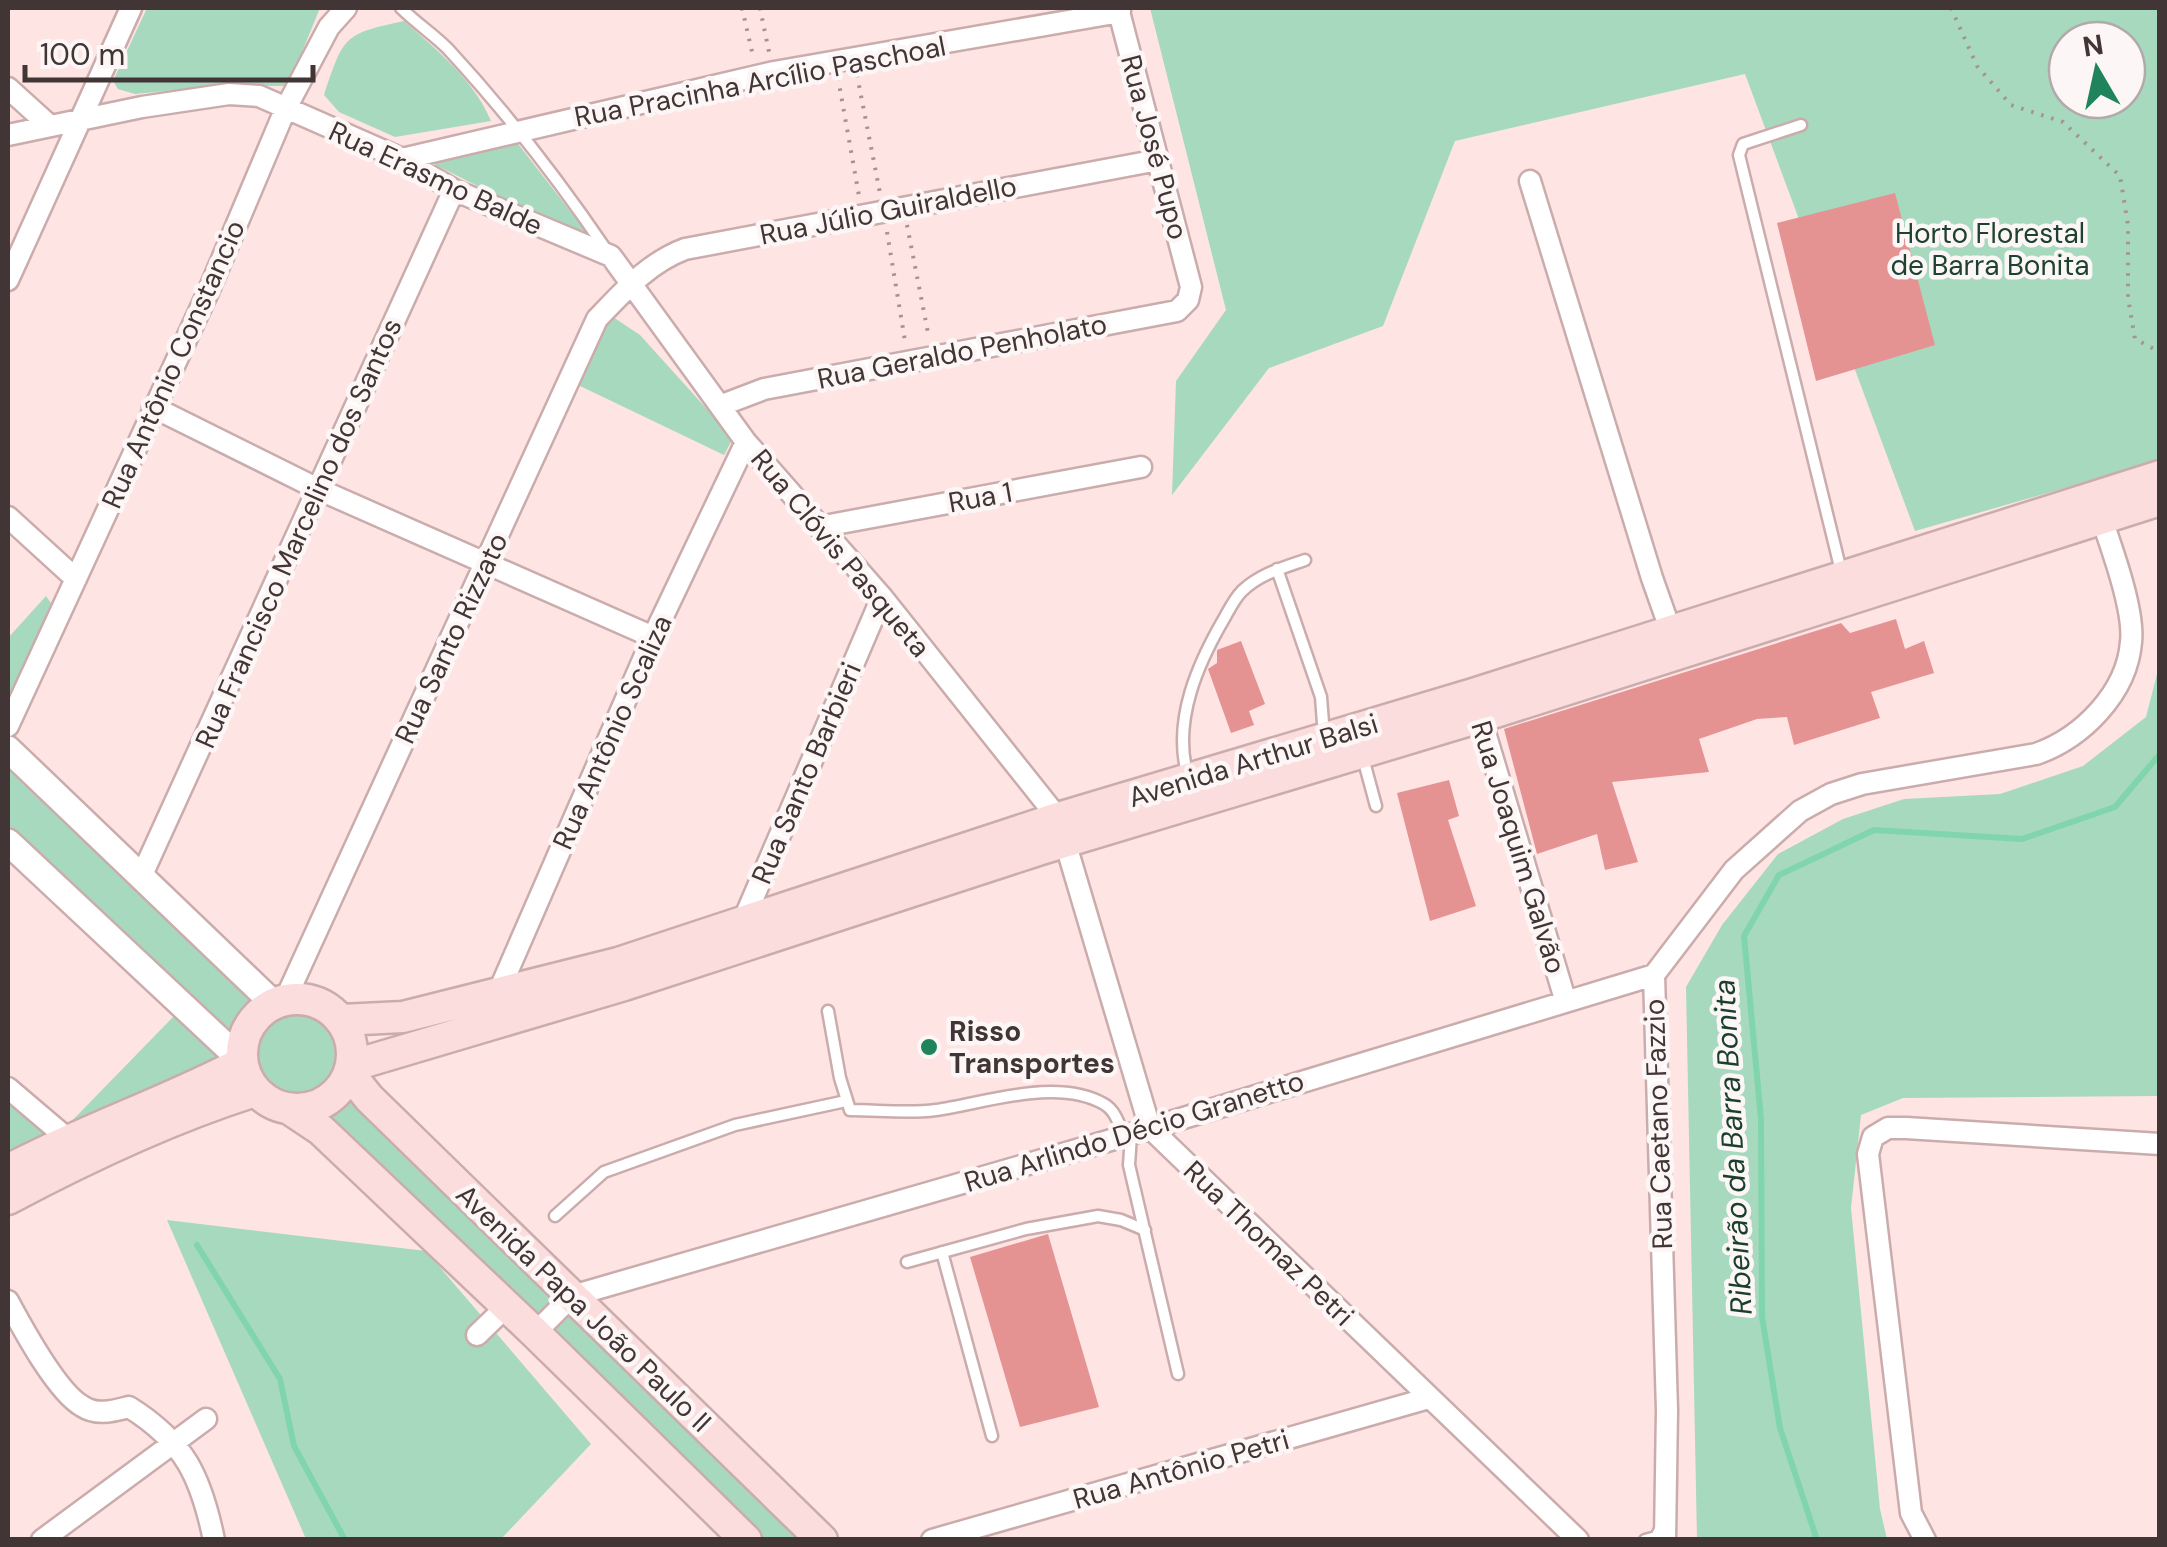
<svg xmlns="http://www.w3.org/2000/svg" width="2167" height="1547" font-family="'DM Sans',sans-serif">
<rect width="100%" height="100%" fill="#fee4e3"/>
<!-- green -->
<path fill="#a7d9bf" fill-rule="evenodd" d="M147,8H320L288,86H218L135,94L118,89L113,81Z
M1150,8H2159V461L1915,531L1745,74L1455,141L1383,326L1269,368L1172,495L1176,381L1226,310ZM2067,40H2127V100H2067Z
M404,21C437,50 474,80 491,121L395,137L339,112L324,95C344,36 343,34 404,21Z
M515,140L598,247L432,163Z
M613,317L640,335L733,438L724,455L578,385L607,320Z
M46,596L51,603L8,708V638Z
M2159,666V1096L1903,1098L1861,1115L1851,1208L1880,1509L1887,1539H1697L1686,987L1722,925L1778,854L1843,819L1904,799L2000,794L2083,766L2146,717Z
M8,762L260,1008L247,1024L237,1048L8,830Z
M245 1053a51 51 0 1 1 102 0a51 51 0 1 1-102 0Z
M175,1015L224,1063L63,1130Z
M353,1088L569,1296L536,1331L308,1116L334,1105Z
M16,1098L62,1139L8,1167V1107Z
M167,1220L426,1251L591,1444L501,1539H306Z
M572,1299L819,1539H749L538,1333Z"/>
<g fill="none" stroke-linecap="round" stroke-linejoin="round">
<!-- stream -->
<path stroke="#81d5ad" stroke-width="6" d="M197,1245L280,1379L294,1446L345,1540
M1817,1540L1780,1428L1762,1317L1761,1119L1744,936L1779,875L1874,830L2022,839L2115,807L2160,754"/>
</g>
<!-- building -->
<path fill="#e59293" d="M1895,193L1935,345L1816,381L1777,223Z
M1896,619L1905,649L1924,641L1934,673L1871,692L1880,718L1794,745L1787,717L1757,719L1699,739L1709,772L1612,782L1638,862L1605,870L1597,834L1537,854L1504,729L1841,623L1850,633Z
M1241,641L1265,704L1249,711L1254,725L1231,733L1208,669L1217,663V650Z
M1449,780L1459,816L1448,820L1476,906L1430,921L1397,793Z
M1048,1234L1099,1407L1020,1427L970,1257Z"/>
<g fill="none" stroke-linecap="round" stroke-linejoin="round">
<defs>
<path id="service" d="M401,8C416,23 433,34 448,49C507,113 559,180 607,251
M1801,125L1743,144L1739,155L1842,575
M1277,569L1321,697L1324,736
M1363,758L1376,806
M1187,773C1173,719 1198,663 1225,617C1230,608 1235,598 1242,591C1260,574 1282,568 1305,560
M828,1011L840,1078L850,1110C878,1110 908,1114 936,1110C985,1103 1057,1077 1104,1104C1115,1110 1119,1124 1124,1136
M1131,1135L1129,1165L1178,1374
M555,1216L604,1172L735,1125L846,1101
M942,1252L992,1436
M907,1262L1026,1229L1098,1216L1121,1220L1145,1230
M1645,1540L1656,1537L1662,1526"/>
<path id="minor" d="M8,88L50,126
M8,135L142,107L229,94L259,96L402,159L454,190L611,256L746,442L882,597L1058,818L1150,1128L1578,1540
M402,159L774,72L1120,12
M1530,181L1652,578L1675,643
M8,280L131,8
M722,405L764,389L1177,311L1188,300L1191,287L1118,8
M153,407L320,490L653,637
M8,517L76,579
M819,527L1141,467
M1477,706L1565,999
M8,726L209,290L285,110L329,27L346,8
M141,877L454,190
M741,926L882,597
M285,1000L597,319C624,291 648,263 685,249L1158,160
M495,1000L653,637L746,442
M8,1088L68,1139L72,1147
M8,1301C22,1327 56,1391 82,1406C97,1416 113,1411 129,1407C185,1442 201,1477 214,1540
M535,1333L572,1296L1111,1140L1654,975
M477,1335L506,1307
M42,1540L206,1419
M932,1540L1429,1398
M1665,1540L1667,1410L1654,975L1734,870L1800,811L1831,794L1862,784L2036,754C2082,738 2127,693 2131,642C2135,609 2109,541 2098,508
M1925,1540L1911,1513L1868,1154L1873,1137L1888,1128H1906L2160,1144"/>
<path id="tertiary" d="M8,749L274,1004
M8,842L241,1060"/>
<path id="secondary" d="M242 1054a55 55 0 1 1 110 0a55 55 0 1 1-110 0Z
M341,1020L403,1017L618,963L1058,818L1473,694L2160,476
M351,1066L624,985L1038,850L1480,717L2160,500
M349,1073L369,1098L822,1540
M291,1110L321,1130L535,1333L746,1540
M8,1170C83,1130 165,1103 241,1063
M8,1199C87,1157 169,1118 255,1091"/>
</defs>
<!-- service casing -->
<use href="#service" stroke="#cbacac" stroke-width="15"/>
<!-- minor casing -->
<use href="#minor" stroke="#cbacac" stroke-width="25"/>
<!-- tertiary casing -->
<use href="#tertiary" stroke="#cbacac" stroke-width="30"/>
<!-- secondary casing -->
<use href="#secondary" stroke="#cbacac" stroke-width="35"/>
<!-- path -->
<path stroke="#a69291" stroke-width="4" stroke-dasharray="2.5 8" stroke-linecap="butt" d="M742,8L753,56
M760,8L769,52
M1951,8L1977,66L2011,105L2063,122L2120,176L2128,225V298L2135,339L2160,352
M857,75L880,193
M838,78L859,196
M907,225L929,338
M887,232L905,341"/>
<!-- service -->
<use href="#service" stroke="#fff" stroke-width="10"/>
<!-- minor -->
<use href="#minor" stroke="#fff" stroke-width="20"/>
<!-- tertiary -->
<use href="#tertiary" stroke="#fff" stroke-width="25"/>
<!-- secondary -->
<use href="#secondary" stroke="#fbddde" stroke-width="30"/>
</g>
<!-- markers -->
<circle fill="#1f835c" stroke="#fdf6f6" stroke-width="4" cx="929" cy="1047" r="10"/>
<g text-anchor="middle" stroke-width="9" stroke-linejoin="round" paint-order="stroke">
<!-- street labels -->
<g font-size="28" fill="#423535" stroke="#fdf6f6">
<text transform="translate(760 81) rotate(-11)" y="10">Rua Pracinha Arcílio Paschoal</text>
<text transform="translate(1155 147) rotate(75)" y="10">Rua José Pupo</text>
<text transform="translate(436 178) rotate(25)" y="10">Rua Erasmo Balde</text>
<text transform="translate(888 210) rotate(-11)" y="10">Rua Júlio Guiraldello</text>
<text transform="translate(962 351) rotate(-11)" y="10">Rua Geraldo Penholato</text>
<text transform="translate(173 364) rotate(-66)" y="10">Rua Antônio Constancio</text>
<text transform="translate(980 497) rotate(-10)" y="10">Rua 1</text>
<text transform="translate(298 533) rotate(-66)" y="10">Rua Francisco Marcelino dos Santos</text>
<text transform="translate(841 553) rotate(50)" y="10">Rua Clóvis Pasqueta</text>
<text transform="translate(451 638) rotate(-65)" y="10">Rua Santo Rizzato</text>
<text transform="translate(612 732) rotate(-66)" y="10">Rua Antônio Scaliza</text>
<text transform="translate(1253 760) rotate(-17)" y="10">Avenida Arthur Balsi</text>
<text transform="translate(806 773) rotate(-67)" y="10">Rua Santo Barbieri</text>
<text transform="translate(1519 847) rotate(73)" y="10">Rua Joaquim Galvão</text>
<text transform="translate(1658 1124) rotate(-92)" y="10">Rua Caetano Fazzio</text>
<text transform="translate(1134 1131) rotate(-17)" y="10">Rua Arlindo Décio Granetto</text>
<text transform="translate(1269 1243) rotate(44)" y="10">Rua Thomaz Petri</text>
<text transform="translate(584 1308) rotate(44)" y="10">Avenida Papa João Paulo II</text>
<text transform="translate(1181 1469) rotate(-16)" y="10">Rua Antônio Petri</text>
</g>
<!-- park labels -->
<g font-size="28" fill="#1d4231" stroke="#fdf6f6">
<text x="1990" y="243">Horto Florestal<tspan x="1990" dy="32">de Barra Bonita</tspan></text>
</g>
<!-- poi labels -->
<g font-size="28" font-weight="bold" fill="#423535" stroke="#fdf6f6" text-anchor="start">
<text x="949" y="1041">Risso<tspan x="949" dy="32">Transportes</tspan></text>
</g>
<!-- water labels -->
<g font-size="30" font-style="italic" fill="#1a3f2e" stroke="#fdf6f6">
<text transform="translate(1733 1147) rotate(-93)" y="10">Ribeirão da Barra Bonita</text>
</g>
</g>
<!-- border -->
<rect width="2167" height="1547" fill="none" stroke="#423535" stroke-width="20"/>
<!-- north arrow -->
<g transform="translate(2097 70) rotate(351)"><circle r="48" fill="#fdf6f6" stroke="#b2a9a9" stroke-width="2.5"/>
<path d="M0-8L18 38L0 25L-18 38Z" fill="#1f835c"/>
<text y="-15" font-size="28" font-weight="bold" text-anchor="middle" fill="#423535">N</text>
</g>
<!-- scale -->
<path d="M25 65v15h288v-15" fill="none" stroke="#423535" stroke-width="5"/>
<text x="40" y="65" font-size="30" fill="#423535" stroke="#fdf6f6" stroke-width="8" paint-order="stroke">100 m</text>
</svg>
